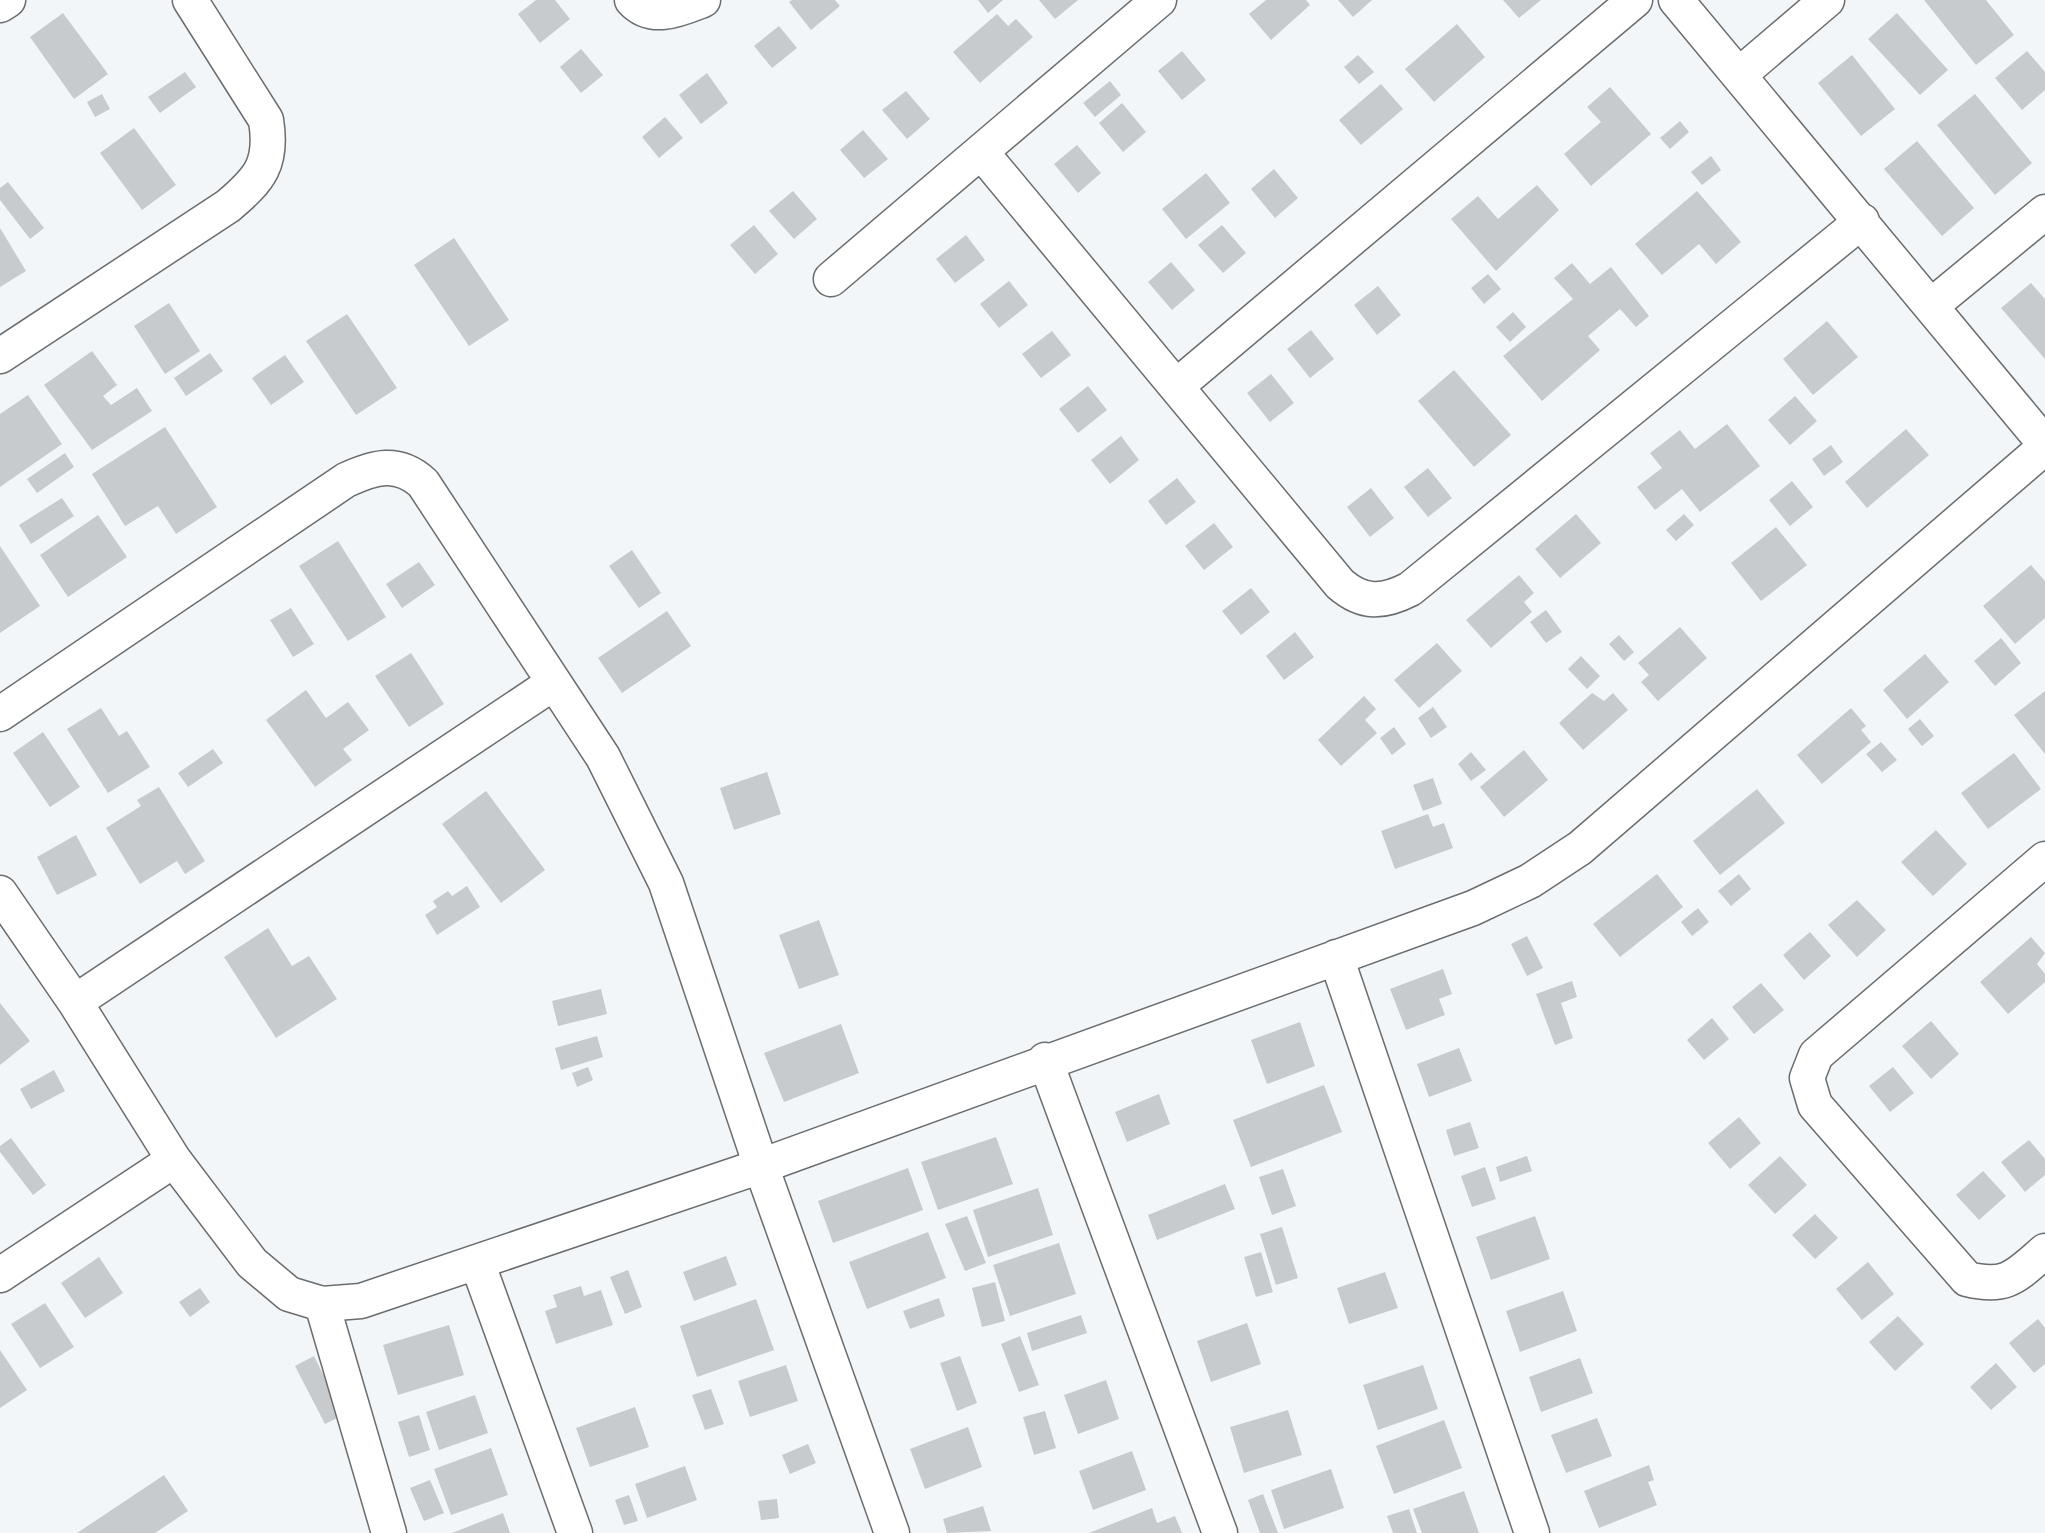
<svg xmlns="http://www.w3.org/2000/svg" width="2045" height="1533" font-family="'Source Serif 4',serif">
<rect width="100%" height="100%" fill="#f3f6f8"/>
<!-- building -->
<path fill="#c8cbcd" d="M536,0H555L570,19L540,43L518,14Z
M792,0H835L840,6L811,30L789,2Z
M978,0H1003L988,13Z
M1039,0H1078L1055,19Z
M1266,0H1306L1310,5L1271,40L1249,14Z
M1338,0H1372L1353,17Z
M1503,0H1541L1519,18Z
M1924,0H1986L2014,35L1976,65Z
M63,13L108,74L74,99L30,37Z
M1897,13L1948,70L1920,95L1868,39Z
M997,14L1008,26L1016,19L1033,37L980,83L953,52Z
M1457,24L1485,57L1434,102L1405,69Z
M779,26L797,48L772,68L754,46Z
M581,49L603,75L581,93L560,67Z
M1182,51L1206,80L1182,100L1158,71Z
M2027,51L2045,72V90L2022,110L1995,78Z
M1358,55L1374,72L1359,84L1344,67Z
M1852,55L1895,109L1861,136L1818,83Z
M185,72L196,87L160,113L148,97Z
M707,73L728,103L701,124L679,95Z
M1110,81L1121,95L1095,117L1083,103Z
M1381,84L1403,109L1361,145L1339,120Z
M1610,87L1651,134L1591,186L1564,154L1601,122L1587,107Z
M906,91L930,119L907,139L882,110Z
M102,94L110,109L95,117L87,102Z
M1975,94L2032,163L1995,195L1937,125Z
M1122,103L1146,132L1123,152L1099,123Z
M665,117L683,138L659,158L642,137Z
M1680,121L1689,132L1670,149L1660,138Z
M134,128L176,185L142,210L100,153Z
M863,130L888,159L864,178L840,150Z
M1917,141L1974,208L1942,236L1884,169Z
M1077,145L1101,173L1078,193L1054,164Z
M1711,156L1721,170L1702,185L1691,172Z
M1274,169L1298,198L1275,218L1251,189Z
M1206,173L1230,203L1186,239L1162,209Z
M8,182L44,228L30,239L0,200V188Z
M1537,185L1559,210L1496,271L1451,219L1478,196L1498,219Z
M793,191L817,219L794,239L769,211Z
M1697,191L1741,242L1716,264L1699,244L1662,275L1635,244Z
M754,225L778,254L755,274L730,245Z
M1222,225L1246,253L1223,273L1198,245Z
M0,228L26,271L0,287Z
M966,235L985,260L955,283L936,259Z
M454,238L509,320L469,346L414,265Z
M1171,262L1195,290L1172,310L1148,282Z
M1572,263L1590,284L1611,267L1649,316L1636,327L1620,309L1588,336L1600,350L1542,401L1503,356L1573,299L1554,278Z
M1488,274L1501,289L1484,304L1471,288Z
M1009,281L1028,305L999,328L980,304Z
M2031,283L2045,299V359L2001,308Z
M1378,286L1401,315L1377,335L1354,305Z
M169,303L200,351L165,374L134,326Z
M1513,312L1526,327L1510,342L1496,327Z
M347,314L397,388L356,415L306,341Z
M1827,321L1858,357L1813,395L1783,359Z
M1311,330L1334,359L1310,378L1287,349Z
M1052,331L1071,355L1041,378L1022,354Z
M92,351L117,385L103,396L111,405L137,388L152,411L92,450L44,385Z
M210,353L223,371L186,396L174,378Z
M285,355L304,382L271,405L252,378Z
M1454,370L1511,435L1474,467L1418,401Z
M1271,374L1294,403L1270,422L1247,393Z
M1088,386L1107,410L1078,433L1059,409Z
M28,395L62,444L0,487V414Z
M1795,396L1817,421L1790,445L1768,420Z
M1727,424L1760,466L1700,512L1682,489L1655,510L1637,487L1662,468L1650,453L1680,430L1695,449Z
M165,427L217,507L176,534L158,506L125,526L92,474Z
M1906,429L1929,455L1867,508L1845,482Z
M1121,436L1139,460L1110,484L1091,460Z
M1831,445L1843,462L1824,476L1812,459Z
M65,453L74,467L37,493L27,479Z
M1428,468L1452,498L1428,517L1404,487Z
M1177,478L1196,502L1166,525L1148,501Z
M1792,481L1813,507L1790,526L1769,500Z
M1371,488L1394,518L1370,537L1347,507Z
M62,498L74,516L31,544L19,525Z
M1576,514L1601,543L1560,578L1535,549Z
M1684,514L1694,525L1676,541L1666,530Z
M98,515L127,557L68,597L40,555Z
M1214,523L1233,547L1204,570L1185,546Z
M1776,527L1807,565L1761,601L1731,563Z
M338,541L386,617L348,641L299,566Z
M0,546L40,606L0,633Z
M632,550L661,593L639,608L609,566Z
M419,562L435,585L402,608L386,584Z
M2031,565L2045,581V618L2015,644L1983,606Z
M1519,575L1534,593L1524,602L1532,612L1491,648L1466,620Z
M1251,588L1270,612L1241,635L1222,611Z
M291,608L314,644L293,657L270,620Z
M1546,610L1562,632L1546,643L1530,622Z
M667,611L691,646L622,693L598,658Z
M1680,627L1707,658L1658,701L1641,682L1649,675L1638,663Z
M1295,632L1314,657L1284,680L1266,656Z
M1619,635L1634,652L1624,661L1609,644Z
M2001,638L2021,663L1995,686L1974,661Z
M1437,643L1462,671L1419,708L1394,680Z
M411,653L444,704L409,727L375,676Z
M1925,654L1949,682L1907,719L1883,690Z
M1581,656L1600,676L1587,689L1568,669Z
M306,690L326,718L348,702L369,730L343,749L352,760L315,787L266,720Z
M2045,691V754L2014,715Z
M1592,693L1604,701L1613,693L1628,710L1583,750L1559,723Z
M1364,696L1376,709L1365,720L1377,733L1341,766L1318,740Z
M1433,707L1447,727L1431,738L1418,718Z
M101,708L119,736L127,731L150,767L108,793L67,729Z
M1851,708L1866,726L1861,730L1871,742L1822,784L1797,755Z
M1920,719L1934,736L1922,746L1908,729Z
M1394,727L1406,744L1392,755L1380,738Z
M43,732L80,787L50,807L13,753Z
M1881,742L1897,760L1882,772L1866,754Z
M213,749L223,763L188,787L178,773Z
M1524,750L1548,780L1504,817L1480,787Z
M1471,752L1486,770L1471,781L1458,764Z
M2014,753L2041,789L1988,829L1961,793Z
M767,772L781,814L734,830L720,788Z
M1433,778L1442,804L1423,811L1413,785Z
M159,787L205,861L185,874L177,861L140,884L106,828L141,806L137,800Z
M1757,789L1785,823L1720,875L1693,841Z
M486,791L545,870L501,903L442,824Z
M1428,814L1433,827L1444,823L1453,848L1395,869L1381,831Z
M1936,830L1967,864L1933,896L1901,862Z
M76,835L97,875L57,895L37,857Z
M1657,874L1683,907L1620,957L1593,924Z
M1739,874L1751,889L1731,906L1718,891Z
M467,886L480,907L437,935L425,915L437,907L433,901L448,891L452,896Z
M1857,900L1886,930L1857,957L1828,925Z
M1698,908L1709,922L1692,936L1681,922Z
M819,920L839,975L799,989L779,935Z
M268,928L292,966L309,956L337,999L276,1038L224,957Z
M1810,932L1831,956L1804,980L1783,955Z
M1527,936L1543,968L1527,976L1511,944Z
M2031,937L2045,953L2037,964L2045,974V982L2008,1014L1980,982Z
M1443,969L1452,994L1439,999L1445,1015L1406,1030L1390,989Z
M1572,981L1577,997L1561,1003L1573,1038L1555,1045L1536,994Z
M1761,983L1784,1010L1754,1034L1732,1007Z
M601,989L607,1014L558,1026L552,1001Z
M0,1003L30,1041L0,1065Z
M1712,1018L1729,1039L1704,1060L1687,1040Z
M1931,1021L1959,1054L1931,1079L1902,1046Z
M1300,1022L1315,1066L1267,1084L1251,1040Z
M841,1024L859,1073L784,1102L764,1053Z
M597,1036L603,1057L561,1070L555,1048Z
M1459,1048L1472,1081L1429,1097L1417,1064Z
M588,1067L593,1080L577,1087L572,1073Z
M1893,1067L1914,1093L1890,1112L1869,1086Z
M54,1070L65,1091L31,1109L20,1089Z
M1324,1085L1342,1132L1251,1167L1233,1120Z
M1159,1094L1170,1124L1127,1142L1115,1112Z
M1739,1117L1761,1143L1730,1169L1708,1143Z
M1470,1122L1479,1148L1454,1156L1446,1130Z
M996,1137L1013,1184L938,1210L921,1162Z
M11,1138L46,1185L33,1195L0,1152V1146Z
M2029,1140L2045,1159V1175L2025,1192L2001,1162Z
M1527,1156L1532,1171L1500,1182L1496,1167Z
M1780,1156L1807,1185L1775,1214L1748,1185Z
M1485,1167L1496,1199L1472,1207L1461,1176Z
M908,1168L923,1210L833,1243L818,1201Z
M1283,1169L1296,1206L1272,1215L1259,1177Z
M1983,1171L2006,1196L1979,1220L1956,1195Z
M1225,1184L1235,1209L1157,1240L1148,1215Z
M1038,1188L1053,1235L988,1257L973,1210Z
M1815,1214L1838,1238L1815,1259L1792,1235Z
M967,1216L986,1263L965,1271L945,1224Z
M1535,1216L1550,1259L1491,1280L1476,1237Z
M1282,1227L1298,1278L1276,1285L1260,1234Z
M928,1232L946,1278L867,1309L849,1262Z
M1059,1243L1076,1294L1010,1316L993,1265Z
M1261,1252L1273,1292L1256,1297L1244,1257Z
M726,1256L737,1285L694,1301L683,1272Z
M99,1257L123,1293L85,1318L61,1283Z
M1868,1262L1894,1294L1862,1320L1836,1289Z
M628,1270L642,1307L625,1314L610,1277Z
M1385,1272L1398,1308L1349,1324L1337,1288Z
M995,1282L1005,1321L982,1327L972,1288Z
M581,1286L584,1296L601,1290L613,1325L556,1344L545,1311L557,1307L553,1295Z
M200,1288L210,1302L190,1317L179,1302Z
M1563,1291L1577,1331L1520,1352L1506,1311Z
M939,1298L945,1316L910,1329L903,1311Z
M756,1299L774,1350L697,1377L680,1326Z
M45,1303L74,1347L40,1368L11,1324Z
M1081,1315L1087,1333L1032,1351L1027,1333Z
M1898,1316L1924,1344L1895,1371L1869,1342Z
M2038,1319L2045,1328V1364L2034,1373L2009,1343Z
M1247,1323L1261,1364L1211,1382L1197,1341Z
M449,1325L464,1375L398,1395L383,1345Z
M1020,1336L1039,1385L1019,1392L1001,1344Z
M0,1350L27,1390L0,1408Z
M314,1356L343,1415L325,1424L295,1366Z
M960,1356L977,1403L957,1411L940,1363Z
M1580,1358L1593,1393L1541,1412L1529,1377Z
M1996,1363L2017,1387L1991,1410L1970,1387Z
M786,1365L798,1401L750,1417L738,1381Z
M1423,1365L1438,1409L1378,1430L1363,1385Z
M1106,1380L1119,1419L1078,1434L1064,1395Z
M711,1389L724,1424L705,1430L692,1395Z
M475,1395L488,1433L439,1450L426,1412Z
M635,1407L649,1447L590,1467L576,1428Z
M1288,1410L1302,1455L1244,1473L1230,1427Z
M1045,1411L1056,1448L1034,1455L1023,1417Z
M419,1415L430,1450L409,1457L398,1422Z
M1597,1418L1612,1456L1566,1473L1551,1435Z
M1444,1420L1462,1468L1394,1494L1376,1446Z
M968,1427L982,1467L925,1489L910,1449Z
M808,1444L816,1463L790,1474L782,1455Z
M491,1448L508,1495L451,1515L434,1469Z
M1132,1451L1146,1490L1093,1510L1079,1471Z
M1649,1465L1654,1480L1648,1482L1657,1505L1599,1528L1584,1491Z
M685,1466L697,1500L647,1518L635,1484Z
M1331,1469L1344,1508L1284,1529L1271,1490Z
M164,1475L188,1511L155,1533H77Z
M430,1480L444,1513L424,1521L410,1488Z
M1464,1491L1479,1533H1422L1413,1509Z
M1263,1494L1278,1533H1260L1248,1500Z
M629,1495L638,1521L624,1525L615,1500Z
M777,1499L779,1518L761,1520L758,1501Z
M983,1506L991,1531L947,1533L943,1519Z
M1152,1508L1157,1523L1175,1516L1182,1533H1089Z
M1409,1509L1417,1533H1393L1387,1516Z
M503,1513L510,1533H452Z"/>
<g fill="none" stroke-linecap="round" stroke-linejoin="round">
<defs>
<path id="minor" d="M632,0C652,22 680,9 703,0
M1676,0L2045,444
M0,5L8,0
M1739,75L1827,0
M982,153L1340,584C1363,604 1383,603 1410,589L1862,221
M831,279L1159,0
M1931,306L2045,212
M0,356L228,206C260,179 273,164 266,120L190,0
M1178,385L1635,0
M0,714L346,480C374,467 398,460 423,483L603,757L666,883L761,1166L892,1533
M2045,859L1816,1055L1807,1078L1815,1105L1967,1279C2007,1289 2016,1276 2045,1251
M0,893L75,1002L174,1160L252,1263L289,1294L322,1304L361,1301L761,1166L1473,908L1530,881L1580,848L2045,447
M1336,957L1532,1533
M75,1002L552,684
M1045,1060L1220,1533
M477,1262L575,1533
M0,1275L174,1160
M322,1304L389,1533"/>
</defs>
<!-- minor casing -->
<use href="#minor" stroke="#6a6d6f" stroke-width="37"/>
<!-- minor -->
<use href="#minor" stroke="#fff" stroke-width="34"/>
</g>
</svg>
